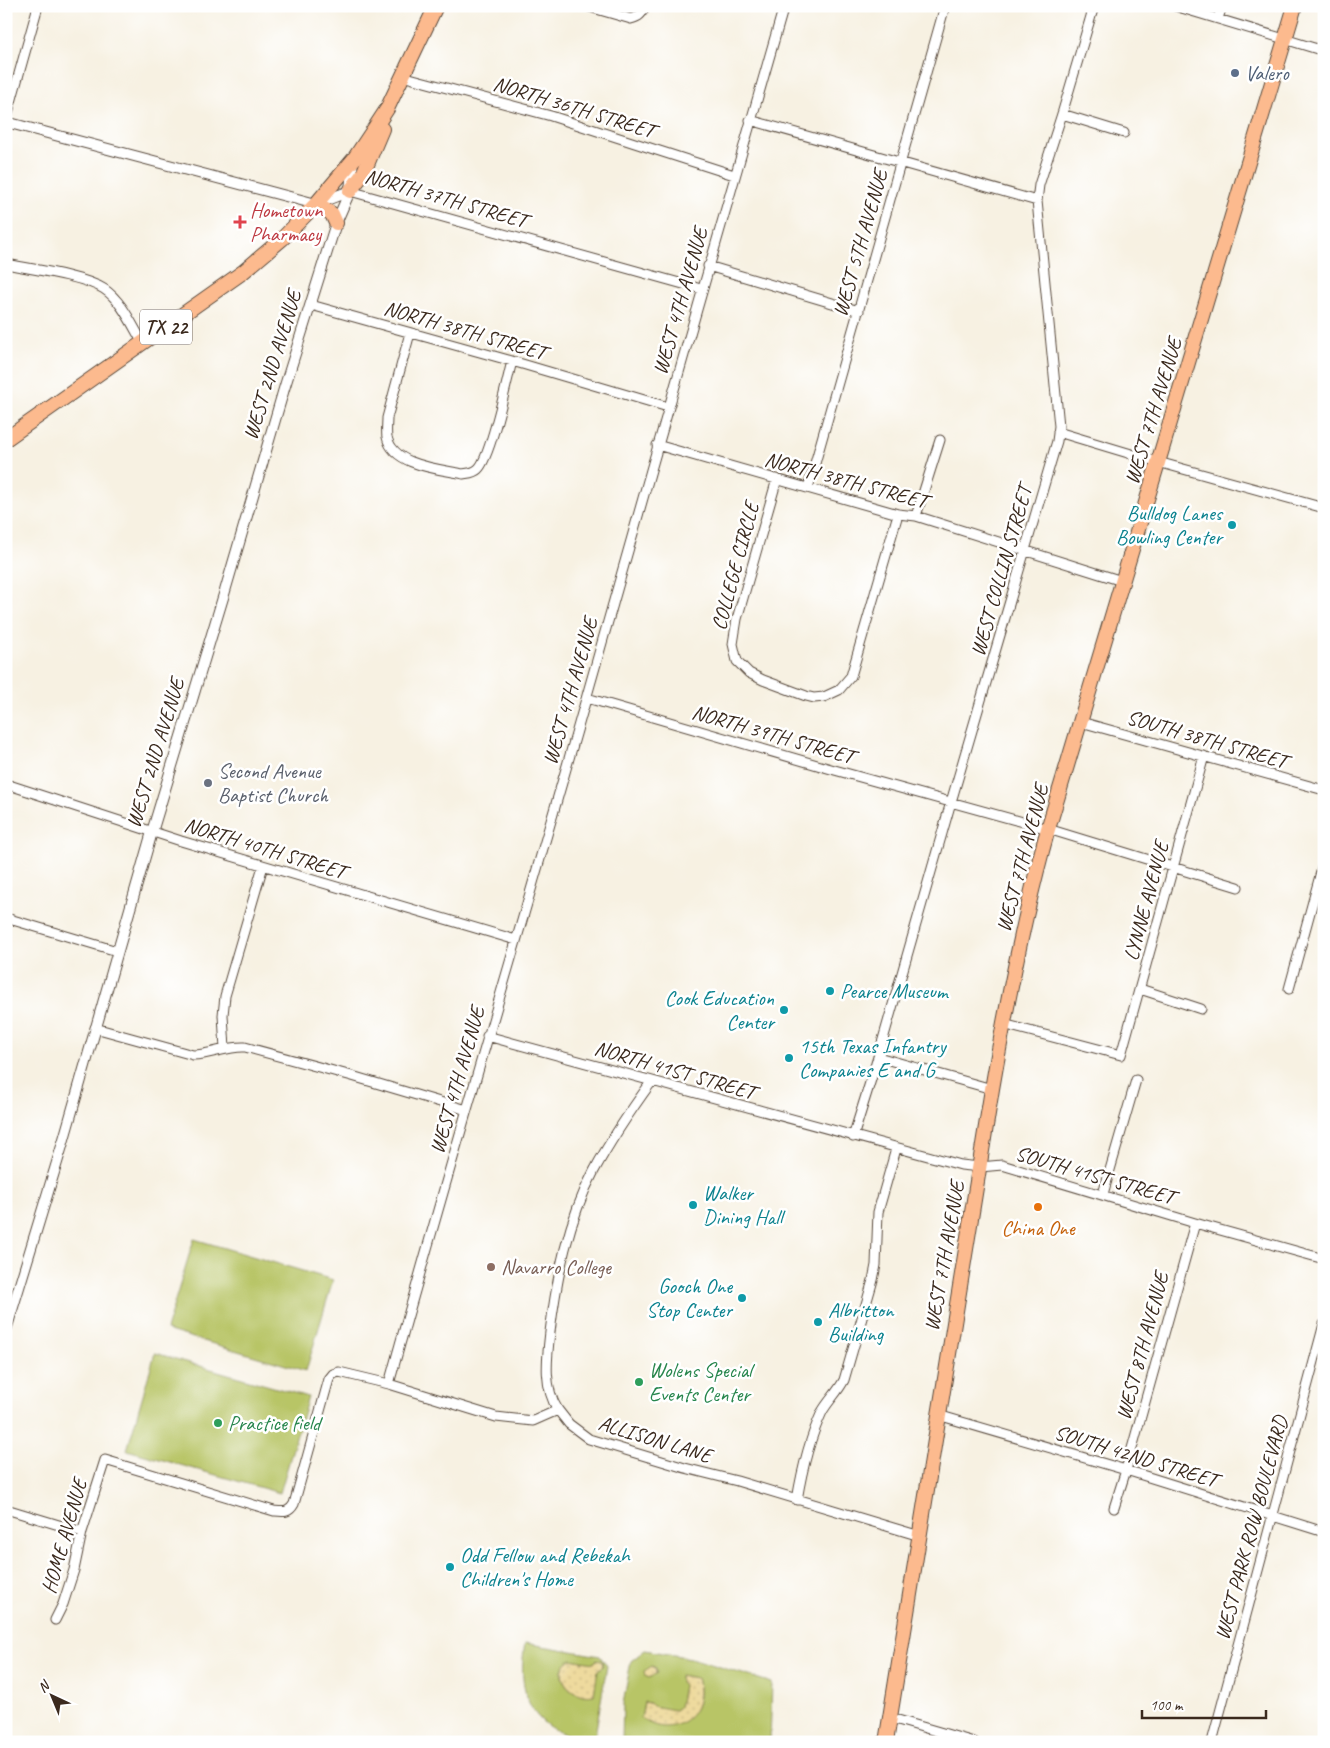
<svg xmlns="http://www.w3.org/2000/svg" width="1330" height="1748" font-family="Caveat,sans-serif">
<defs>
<pattern id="sand-dots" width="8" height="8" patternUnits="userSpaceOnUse" patternTransform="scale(1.25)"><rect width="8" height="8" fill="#eeda9e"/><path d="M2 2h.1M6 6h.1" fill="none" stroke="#cdbb88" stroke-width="1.8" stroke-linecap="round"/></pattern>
</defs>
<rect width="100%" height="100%" fill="#fff"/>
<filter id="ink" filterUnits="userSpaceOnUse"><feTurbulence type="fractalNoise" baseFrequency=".02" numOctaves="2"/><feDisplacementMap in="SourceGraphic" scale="10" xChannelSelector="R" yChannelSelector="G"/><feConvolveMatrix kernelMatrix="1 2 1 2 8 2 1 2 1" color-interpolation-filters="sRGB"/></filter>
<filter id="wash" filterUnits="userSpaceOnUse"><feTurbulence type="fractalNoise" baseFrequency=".0096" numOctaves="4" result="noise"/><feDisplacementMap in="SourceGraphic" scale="20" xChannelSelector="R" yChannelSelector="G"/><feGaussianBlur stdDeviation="1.12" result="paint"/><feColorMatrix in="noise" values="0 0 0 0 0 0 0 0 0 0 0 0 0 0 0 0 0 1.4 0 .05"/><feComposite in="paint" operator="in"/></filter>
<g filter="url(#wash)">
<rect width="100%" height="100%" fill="#f7f1e2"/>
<!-- sand -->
<path fill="url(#sand-dots)" stroke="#94825e" d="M571,1659L594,1663L596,1660L602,1661L603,1666L598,1670L594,1695C570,1700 550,1672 571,1659Z
M644 1672a6 6 0 1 1 12 0a6 6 0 1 1-12 0Z
M680,1675L697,1678C708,1715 672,1743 641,1718L644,1702L675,1710L679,1707L683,1685L680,1682Z"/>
<!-- garden -->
<path fill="#b8c566" stroke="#7a7842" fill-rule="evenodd" d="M194,1239L333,1280L306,1371L166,1330Z
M155,1353L308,1397L280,1493L127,1450Z
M525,1643L600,1656L607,1666L594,1741C582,1738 568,1736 557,1731C522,1714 519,1677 525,1643ZM571,1659L594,1663L596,1660L602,1661L603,1666L598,1670L594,1695C570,1700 549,1672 571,1659Z
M645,1650L691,1658L772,1683L770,1742H622L623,1704L631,1661ZM652,1666L656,1668L657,1673L649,1678L645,1676L644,1671ZM680,1675L697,1678C709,1714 672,1742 641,1718L644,1702L650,1703L653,1706L675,1710L679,1707L683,1685L680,1682Z"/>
</g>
<g filter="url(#ink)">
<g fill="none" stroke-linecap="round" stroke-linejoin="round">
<defs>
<path id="minor" d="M586,6L631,19C639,17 642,14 645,6
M1175,6L1324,51
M1218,19L1222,6
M402,76L551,116L734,175
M1062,114L1124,133
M6,120L38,6
M750,120L1037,201
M350,191L701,289
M6,264C31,269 84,276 104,289C122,301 132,325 143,343
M708,266L859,311
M311,305L512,361L668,407
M410,333L387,418C387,424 386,431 387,437C393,466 440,469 463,474C469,473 474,473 478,469C490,459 507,381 512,361
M1058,432L1158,462L1324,508
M657,445L898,514L916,516L1122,581
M777,479L737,619L733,644L737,661L749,673L763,680L806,696L814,698L824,697L839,690L851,676L898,514
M808,488L945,6
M916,516L940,440
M587,698L831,769L1048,829L1238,887
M1081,722L1324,790
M6,784L181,841L516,940
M6,918L117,951
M1140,989L1201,1009
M1289,989L1324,861
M1003,1024L1121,1055L1204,756
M95,1028L193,1055C211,1055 227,1046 245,1047L352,1076L467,1110
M487,1036L961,1165L980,1167L1002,1165L1195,1223L1324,1259
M225,1049L223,1015L225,996L263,866
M878,1057L992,1089
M853,1137L878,1057L951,802L1057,441L1059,426L1037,201L1039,185L1062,114L1094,6
M1103,1194L1136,1080
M389,1384C452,1155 521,928 586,699C652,468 716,237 784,6
M558,1410C543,1387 547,1358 550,1332C557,1277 568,1220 594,1171C611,1139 631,1110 652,1081
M938,1415L1126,1470L1324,1532
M797,1500C802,1470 809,1440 822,1412C828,1401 838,1392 844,1380L873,1280L876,1265L878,1212L896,1149
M1114,1508L1126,1470L1195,1223
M6,1509L82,1532
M55,1620L63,1604L74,1570L82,1532L105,1460L274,1511C284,1512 289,1513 294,1504L329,1379L333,1374L339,1372L389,1384L496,1417L533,1421L558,1410L569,1424L589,1439L685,1468L737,1481L920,1536
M891,1718L974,1742
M1212,1742L1324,1324"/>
<path id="tertiary" d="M6,122L316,204L350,191
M6,1330L62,1146L152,832L225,591L284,389L336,223L350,191L353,159"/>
<path id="primary" d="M350,191L363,174L382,129
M316,204L332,214L336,223
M6,439L243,272L282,239L316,204L354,159L374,129L387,109L436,6
M886,1742L992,1089C1007,1002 1024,914 1048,829L1295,6"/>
</defs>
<!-- minor casing -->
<use href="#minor" stroke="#57483b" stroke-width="11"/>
<!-- tertiary casing -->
<use href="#tertiary" stroke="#57483b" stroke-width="12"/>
<!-- primary casing -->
<use href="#primary" stroke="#57483b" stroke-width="16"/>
<!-- minor -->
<use href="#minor" stroke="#fff" stroke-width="9"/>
<!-- tertiary -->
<use href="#tertiary" stroke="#fff" stroke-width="10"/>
<!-- primary -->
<use href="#primary" stroke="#fcba8e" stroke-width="14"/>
</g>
</g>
<!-- markers -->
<circle fill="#5c6f8a" stroke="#fff" stroke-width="2" cx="1235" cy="73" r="5"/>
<path fill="#e0444e" stroke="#fff" stroke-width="2" d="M237.5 214.5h5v5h5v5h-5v5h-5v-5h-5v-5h5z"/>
<g fill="#0f9aa8" stroke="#fff" stroke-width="2">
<circle cx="1232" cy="525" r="5"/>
<circle cx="830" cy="991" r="5"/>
<circle cx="784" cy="1010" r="5"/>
<circle cx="789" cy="1058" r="5"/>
<circle cx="693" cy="1205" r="5"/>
<circle cx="742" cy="1298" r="5"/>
<circle cx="818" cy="1322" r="5"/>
<circle cx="450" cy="1567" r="5"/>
</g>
<circle fill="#6b7280" stroke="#fff" stroke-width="2" cx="208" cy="783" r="5"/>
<circle fill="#e8710a" stroke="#fff" stroke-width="2" cx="1038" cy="1207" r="5"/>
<circle fill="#8d6e63" stroke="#fff" stroke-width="2" cx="491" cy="1267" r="5"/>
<g fill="#2e9e5b" stroke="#fff" stroke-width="2">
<circle cx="639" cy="1382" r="5"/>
<circle cx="218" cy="1423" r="5"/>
</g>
<g text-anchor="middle" stroke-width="5" stroke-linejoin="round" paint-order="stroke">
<!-- shield labels -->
<rect fill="#fff" stroke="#766a62" stroke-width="1" x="140" y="309.5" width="52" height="35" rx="4"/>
<g font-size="20" font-weight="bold" fill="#3b2a1e">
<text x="166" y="334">TX 22</text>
</g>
<!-- service labels -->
<g font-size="21" fill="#4e5e75" stroke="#fff" text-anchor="start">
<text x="1245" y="80">Valero</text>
</g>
<!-- street labels -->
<g font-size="21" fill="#3b2a1e" stroke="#fff">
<text transform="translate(574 107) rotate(17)" y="7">NORTH 36TH STREET</text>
<text transform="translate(446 198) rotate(16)" y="7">NORTH 37TH STREET</text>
<text transform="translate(860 243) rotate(-74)" y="7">WEST 5TH AVENUE</text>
<text transform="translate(680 301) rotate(-74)" y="7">WEST 4TH AVENUE</text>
<text transform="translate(465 330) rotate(16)" y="7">NORTH 38TH STREET</text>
<text transform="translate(272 365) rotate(-73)" y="7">WEST 2ND AVENUE</text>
<text transform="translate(1153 411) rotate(-73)" y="7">WEST 7TH AVENUE</text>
<text transform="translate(846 480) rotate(15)" y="7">NORTH 38TH STREET</text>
<text transform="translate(735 566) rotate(-75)" y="7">COLLEGE CIRCLE</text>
<text transform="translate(1001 571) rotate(-74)" y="7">WEST COLLIN STREET</text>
<text transform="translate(570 691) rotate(-74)" y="7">WEST 4TH AVENUE</text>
<text transform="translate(773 734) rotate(16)" y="7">NORTH 39TH STREET</text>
<text transform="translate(1207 739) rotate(16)" y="7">SOUTH 38TH STREET</text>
<text transform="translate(155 753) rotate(-73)" y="7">WEST 2ND AVENUE</text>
<text transform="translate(265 848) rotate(17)" y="7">NORTH 40TH STREET</text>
<text transform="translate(1022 858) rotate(-75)" y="7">WEST 7TH AVENUE</text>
<text transform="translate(1146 901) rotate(-75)" y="7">LYNNE AVENUE</text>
<text transform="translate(675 1070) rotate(16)" y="7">NORTH 41ST STREET</text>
<text transform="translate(457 1080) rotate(-74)" y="7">WEST 4TH AVENUE</text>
<text transform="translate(1095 1175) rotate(16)" y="7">SOUTH 41ST STREET</text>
<text transform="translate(944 1256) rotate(-80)" y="7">WEST 7TH AVENUE</text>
<text transform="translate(1142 1346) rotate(-75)" y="7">WEST 8TH AVENUE</text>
<text transform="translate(655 1439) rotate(17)" y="7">ALLISON LANE</text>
<text transform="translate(1136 1456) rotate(17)" y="7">SOUTH 42ND STREET</text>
<text transform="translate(1251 1528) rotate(-75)" y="7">WEST PARK ROW BOULEVARD</text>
<text transform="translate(64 1536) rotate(-74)" y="7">HOME AVENUE</text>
</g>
<!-- health labels -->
<g font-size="21" fill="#be3a42" stroke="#fff" text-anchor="start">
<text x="250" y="217">Hometown<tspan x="250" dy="24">Pharmacy</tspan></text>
</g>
<!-- culture labels -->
<g font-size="21" fill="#0d838f" stroke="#fff" text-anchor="start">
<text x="1222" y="520" text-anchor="end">Bulldog Lanes<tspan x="1222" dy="24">Bowling Center</tspan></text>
<text x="840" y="998">Pearce Museum</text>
<text x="774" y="1005" text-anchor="end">Cook Education<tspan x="774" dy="24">Center</tspan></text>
<text x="799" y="1053">15th Texas Infantry<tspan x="799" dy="24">Companies E and G</tspan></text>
<text x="703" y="1200">Walker<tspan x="703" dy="24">Dining Hall</tspan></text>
<text x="732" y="1293" text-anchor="end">Gooch One<tspan x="732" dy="24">Stop Center</tspan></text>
<text x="828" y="1317">Albritton<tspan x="828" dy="24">Building</tspan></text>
<text x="460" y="1562">Odd Fellow and Rebekah<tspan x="460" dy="24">Children's Home</tspan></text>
</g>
<!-- worship labels -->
<g font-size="21" fill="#5b616d" stroke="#fff" text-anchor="start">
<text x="218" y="778">Second Avenue<tspan x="218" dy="24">Baptist Church</tspan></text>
</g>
<!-- food labels -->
<g font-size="21" fill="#c56008" stroke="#fff">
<text x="1038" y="1235">China One</text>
</g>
<!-- education labels -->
<g font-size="21" fill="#785e54" stroke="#fff" text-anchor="start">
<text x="501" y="1274">Navarro College</text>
</g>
<!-- leisure labels -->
<g font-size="21" fill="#27864d" stroke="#fff" text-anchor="start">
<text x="649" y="1377">Wolens Special<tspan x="649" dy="24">Events Center</tspan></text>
<text x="228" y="1430">Practice field</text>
</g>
</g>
<!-- margin -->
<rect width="1330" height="1748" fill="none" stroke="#fff" stroke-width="25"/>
<!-- north arrow -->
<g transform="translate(52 1696) rotate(316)" stroke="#ffffff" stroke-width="4" paint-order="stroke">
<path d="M0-4L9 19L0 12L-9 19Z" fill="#3b2a1e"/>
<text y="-8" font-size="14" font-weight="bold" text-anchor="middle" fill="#3b2a1e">N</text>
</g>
<!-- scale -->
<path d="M1142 1710v8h124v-8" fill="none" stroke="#3b2a1e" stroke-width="2.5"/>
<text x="1150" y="1710" font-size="15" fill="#3b2a1e" stroke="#ffffff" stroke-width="4" paint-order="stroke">100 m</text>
</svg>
